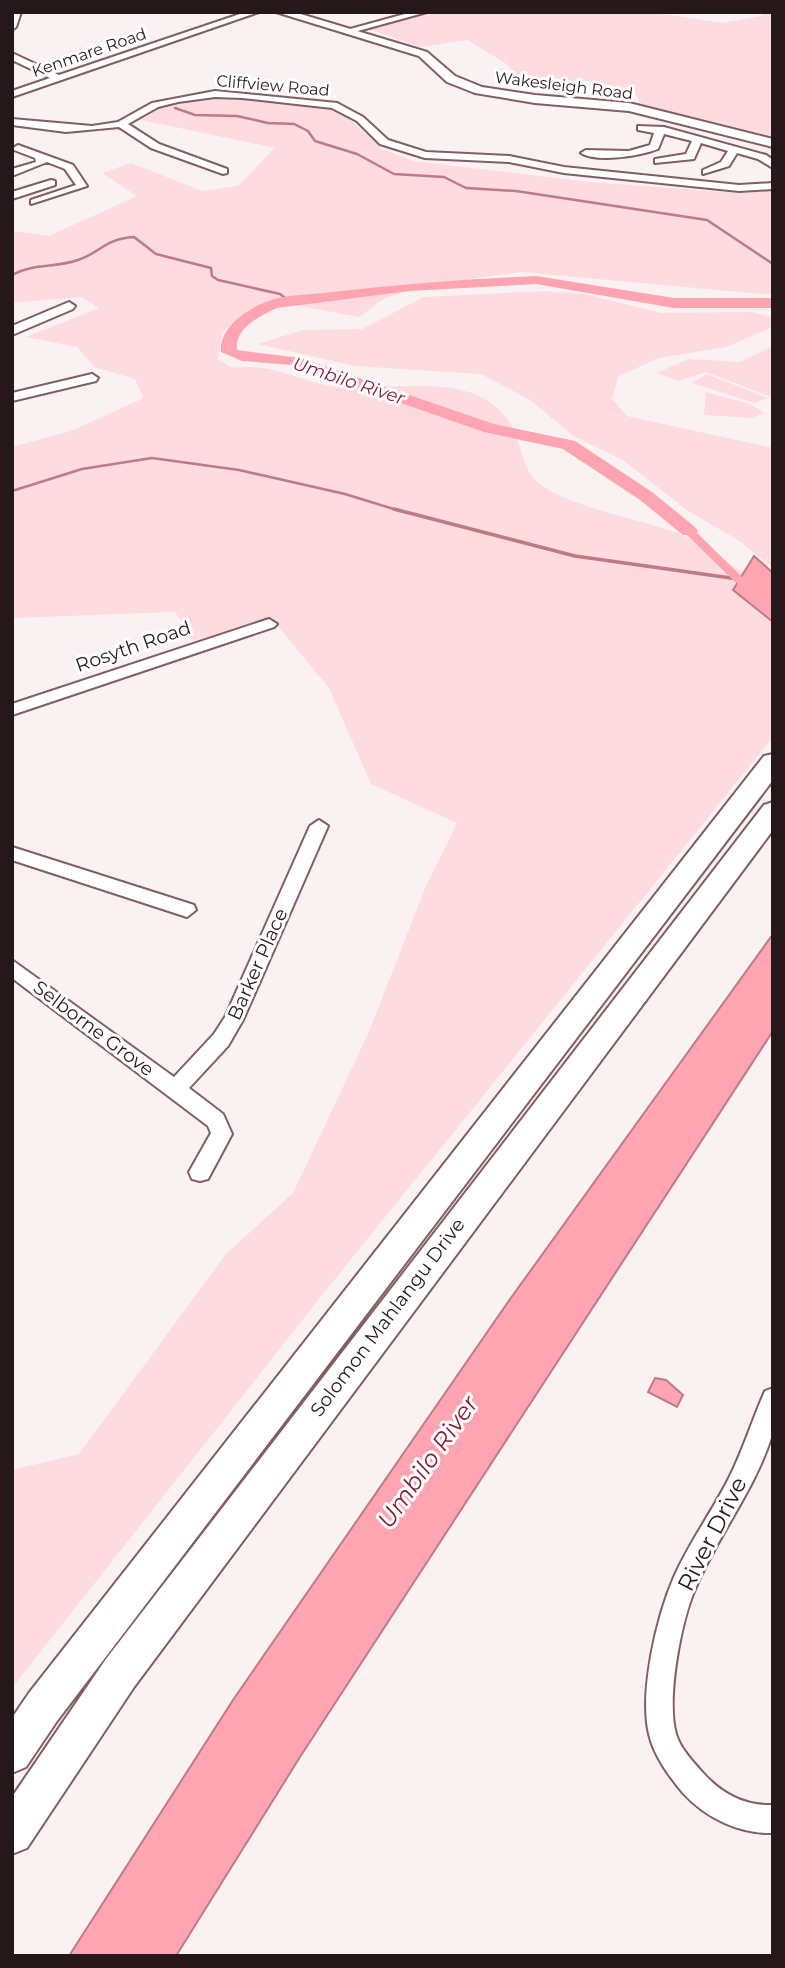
<svg xmlns="http://www.w3.org/2000/svg" width="785" height="1968" font-family="Montserrat,sans-serif">
<rect width="100%" height="100%" fill="#faf1f2"/>
<!-- green -->
<path fill="#fddbdf" d="M432,12H651L722,23L761,16L762,12H773V140L642,107L634,90L581,80L563,87L518,79L508,65L468,40L420,47L369,29Z
M208,98L319,105L339,110L382,149L414,161L590,182L736,193L773,190V295L521,272L432,284L385,298L359,317L268,300L222,332L218,359L232,368C278,362 300,384 341,387C393,391 470,370 507,418C520,435 521,466 536,481C563,506 645,520 680,534C702,543 723,560 744,573L734,590L773,621V737L327,1289L12,1688V1470L79,1454L226,1254L293,1193L368,1034L426,886L457,823L371,784L329,688L271,618L194,641L175,612L12,618V447L71,431L144,398L135,379L94,367L77,347L26,337L99,308L81,297L12,303V231L49,236L137,196L102,173L131,163L202,191L238,186L275,148L141,120L163,106Z
M543,291L585,294L661,313L751,312L773,317V327L726,347L658,358L618,377L612,399L627,416L773,448V568L738,540L688,511L623,460L572,435L530,400L481,374L355,366L258,344L303,330L362,329L424,297Z
M773,346V398L706,372L678,381L656,373L689,359L740,362Z
M707,374L768,398L754,403L692,383Z
M706,392L750,404L765,413L751,418L704,415Z"/>
<!-- water -->
<path fill="#ffa5b1" stroke="#be7b84" stroke-width="2" d="M754,556L773,573V622L733,590Z
M773,934V1031L300,1757L176,1956H69L233,1700L508,1302Z
M655,1378L666,1380L683,1395L677,1407L648,1392Z"/>
<g fill="none" stroke-linecap="round" stroke-linejoin="round">
<!-- stream-far1 -->
<path stroke="#be7b84" stroke-width="2.5" d="M175,108L195,115L237,116L268,123L294,124L308,131L315,141L357,154L394,174L444,177L466,188L516,191L707,220L773,264
M12,275C33,263 56,268 78,260C102,252 104,239 134,237L156,254L211,268L212,276L218,280L280,294L289,301
M12,491L82,469L152,458L239,470L345,494L400,511"/>
<!-- stream -->
<path stroke="#be7b84" stroke-width="3.5" d="M394,509L575,556L738,579"/>
<!-- canal -->
<path fill="#ffa5b1" fill-rule="evenodd" d="M689,528L693,529L742,577L773,600V609L734,581L685,533L684,531Z"/>
<!-- river -->
<path fill="#ffa5b1" fill-rule="evenodd" d="M536,276L674,298H773V308H674L536,284L409,291L277,308C260,316 234,328 237,350L301,358L494,424L575,441L652,492L695,527L698,531L695,535H683L640,500L563,449L484,432L292,365L242,361L221,352C219,327 247,309 268,301C288,294 312,295 332,292C400,284 468,279 536,276Z"/>
<defs>
<path id="minor" d="M13,12H21L16,27L12,30Z
M246,12H259L12,97V91L50,78L12,60V53L59,75Z
M412,12H427L347,34L343,31Z
M215,91L337,103L363,117L388,140L426,152L509,156L564,167L739,185L773,183V189L739,191L564,173L509,162L425,158L380,144L357,121L332,108L242,98L215,97L178,102L158,107L128,124L159,144L227,169V173L223,174L151,148L119,127L66,132L12,125V119L92,126L118,122L152,103Z
M638,126L664,127L766,155L773,160V168L758,159L737,153L729,166L703,174V170L721,162L728,151L701,143L694,159L655,163V159L686,154L692,141L664,134L658,149C640,156 597,163 581,153L586,150L629,151L650,145L654,133L638,130Z
M18,145L73,165L87,186L31,204V200L76,185L65,169L47,162L12,176V169L36,162L35,158L14,150L13,148Z
M51,180L55,181V185L12,199V192Z
M69,302L75,306L73,309L12,335V326Z
M92,374L98,378L96,381L12,401V393Z
M269,619L277,624L274,627L12,715V704Z
M319,820L328,826L243,1020L228,1046L189,1088L223,1114L232,1134L208,1179L200,1181L192,1179L189,1172L211,1133L208,1126L12,978V960L174,1077L214,1034L225,1017L310,826Z
M12,847L194,905L196,910L187,917L12,860Z
M773,1388C773,1402 776,1421 772,1435C755,1490 718,1535 696,1587C681,1620 666,1699 676,1734C680,1748 693,1762 703,1773C722,1794 744,1806 773,1805V1833C739,1834 706,1818 683,1793C669,1776 654,1756 649,1734C639,1692 657,1616 674,1577C689,1543 711,1513 728,1480C743,1451 752,1420 765,1391Z"/>
<path id="major" d="M276,12H294L427,52L455,76L482,87L535,95L629,103L773,139V147L629,111L535,103L475,93L447,82L419,56Z"/>
<path id="highway" d="M773,754V780L57,1721L26,1767L12,1773V1718L29,1693L764,756Z
M773,802V830L134,1687L27,1848L12,1854V1797L106,1659L764,805Z"/>
</defs>
<!-- minor casing -->
<use href="#minor" stroke="#815e62" stroke-width="4"/>
<!-- major casing -->
<use href="#major" stroke="#815e62" stroke-width="4"/>
<!-- highway casing -->
<use href="#highway" stroke="#815e62" stroke-width="4"/>
<!-- minor -->
<use href="#minor" fill="#fff" fill-rule="evenodd"/>
<!-- major -->
<use href="#major" fill="#fff" fill-rule="evenodd"/>
<!-- highway -->
<use href="#highway" fill="#fff" fill-rule="evenodd"/>
</g>
<g text-anchor="middle" stroke-width="6" stroke-linejoin="round" paint-order="stroke">
<!-- far-street labels -->
<g font-size="16" fill="#26181a" stroke="#fff">
<text transform="translate(89 52) rotate(-19)" y="6">Kenmare Road</text>
<text transform="translate(273 85) rotate(5)" y="6">Cliffview Road</text>
<text transform="translate(564 85) rotate(7)" y="6">Wakesleigh Road</text>
</g>
<!-- far-water labels -->
<g font-size="18" font-style="italic" fill="#831d38" stroke="#fff">
<text transform="translate(349 381) rotate(18)" y="6">Umbilo River</text>
</g>
<!-- street labels -->
<g font-size="19" fill="#26181a" stroke="#fff">
<text transform="translate(133 646) rotate(-19)" y="7">Rosyth Road</text>
<text transform="translate(257 964) rotate(-66)" y="7">Barker Place</text>
<text transform="translate(94 1028) rotate(37)" y="7">Selborne Grove</text>
<text transform="translate(387 1317) rotate(-53)" y="7">Solomon Mahlangu Drive</text>
</g>
<!-- near-street labels -->
<g font-size="23" fill="#26181a" stroke="#fff">
<text transform="translate(712 1534) rotate(-63)" y="8">River Drive</text>
</g>
<!-- near-water labels -->
<g font-size="24" font-style="italic" fill="#831d38" stroke="#fff">
<text transform="translate(428 1462) rotate(-55)" y="8">Umbilo River</text>
</g>
</g>
<!-- border -->
<rect width="785" height="1968" fill="none" stroke="#26181a" stroke-width="28"/>
</svg>
